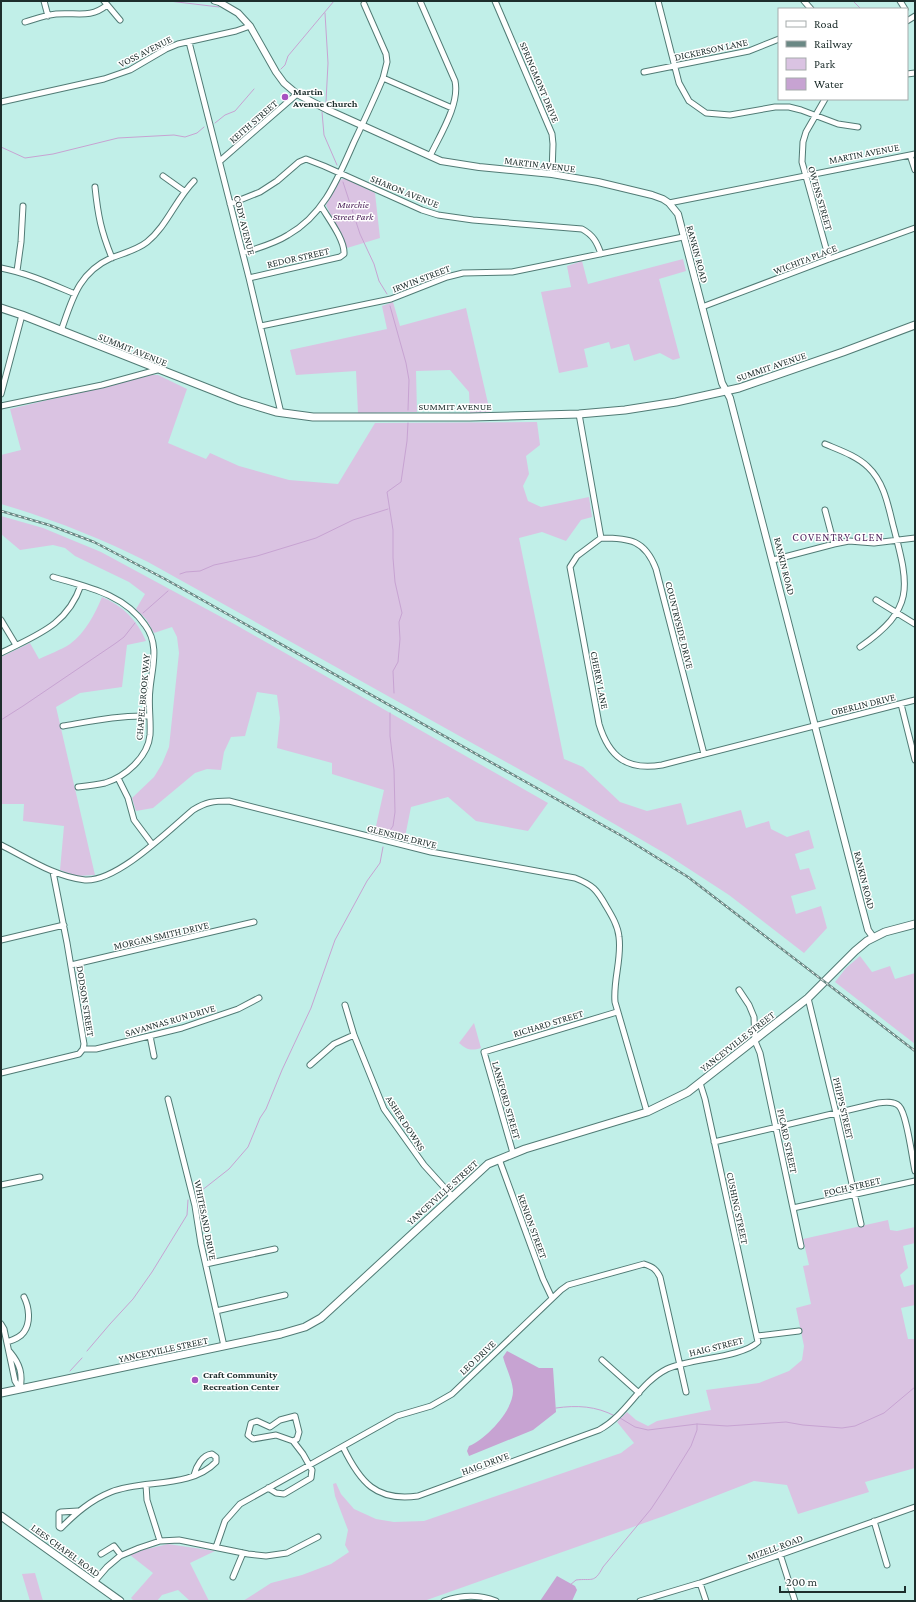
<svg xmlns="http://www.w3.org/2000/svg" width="916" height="1602" font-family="'Crimson Pro',serif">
<rect width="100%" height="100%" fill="#c1efe8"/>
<!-- green -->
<path fill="#dac3e2" d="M345,178L375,193L380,238L347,248L326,205L340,180Z
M683,259L686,271L659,279L680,358L673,360L660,353L634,361L629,344L611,349L609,342L584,349L588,367L559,373L541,292L571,287L567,266L582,261L588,284Z
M393,302L400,326L466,308L490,412L470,413L469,392L450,370L416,371L417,412L358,413L356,371L296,375L290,350L387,329L382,306Z
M152,375H158L187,389L168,443L206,459L210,453L239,466L289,480L338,484L375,423L537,422L540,445L526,456L529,474L523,486L528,501L541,507L589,497L592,517L581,520L566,541L542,532L519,538L564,759L583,767L620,802L647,811L681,803L687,825L741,810L746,828L769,821L771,829L787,837L809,830L814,848L795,854L800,870L809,868L816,889L791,896L796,914L821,906L827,928L804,953L729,895L666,854L549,786L148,562C100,538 52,519 1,504V455L21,450L10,409Z
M1,516L43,528L101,552L236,625L548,803L528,831L476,821L448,797L411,807L404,842L374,835L384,790L332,774V763L277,748L280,718L277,695L257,692L245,736L231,737L224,752L221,770L207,769L195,773L153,808L136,811L132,798L154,777L162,764L169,747L179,653L177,637L172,627L154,633L146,619L136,609L145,594L129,582L75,556L65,548L53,545L20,550L1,534Z
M102,597C123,606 137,620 146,641L127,645L122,687L80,693L56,707L95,875L77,876L60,870L64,826L23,821L24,804H1V657L30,643L39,659C49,654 61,650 70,644C85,633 95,614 102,597Z
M860,956L872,972L890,966L895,979L915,973V1044L835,982L846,968Z
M474,1023L481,1048C471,1051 467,1050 459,1043Z
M888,1220L890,1230L897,1231L915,1227V1243L903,1246L908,1268L900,1275L904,1287L915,1284V1305L901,1308L908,1339H915V1468L865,1482L869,1492L798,1514L787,1485L754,1481L664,1516L424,1601H243L271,1583L302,1575L331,1564L349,1552L345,1545L348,1530L335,1496L333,1484L336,1483L341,1494L354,1509L376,1519L394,1522L424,1521L621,1453L634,1443L617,1422L627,1412L636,1420L648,1426L657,1421L711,1410L706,1390L759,1383L789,1371L802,1360L804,1346L796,1308L811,1304L803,1266L809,1265L803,1239Z
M168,1544L215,1551L190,1563L209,1601H190L178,1590L162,1595L157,1601H134L131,1598L153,1573L130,1555L143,1550Z
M35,1573L43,1601H30L22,1574Z"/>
<!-- water -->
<path fill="#c7a3d2" d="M507,1351L539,1368H553L556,1412L533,1430L469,1456L467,1451L469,1446C486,1439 514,1410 513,1390C512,1379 506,1368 503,1357Z
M557,1576L575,1586L577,1590L572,1601H540Z"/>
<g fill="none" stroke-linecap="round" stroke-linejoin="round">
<!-- stream -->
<path stroke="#c7a3d2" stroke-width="1" d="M169,1L219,7
M853,1L860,8
M325,13L328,63L326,102
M281,69L285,65L288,56L334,1
M322,112L324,135L337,165
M215,123L225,115L235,111L254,89
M1,147L25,158L53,154L118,138L174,135L185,137L197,133L204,127
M343,182L360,234L374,264L379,281L387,294
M390,306L406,363L409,380L408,410
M180,574L186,572L200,571L214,565L257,556L316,538L353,520L388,509
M143,613L168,591
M394,693L393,671L398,662L400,639L399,622L402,613L395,582L393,558V530L387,492L401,482L407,441L408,423
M1,720L23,706L116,643L124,637L135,623
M386,836L393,826L395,812L394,770L390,736V713
M201,1191L229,1169L248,1147L260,1118L266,1109L282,1070L311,1008L335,940L367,881L380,863L383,847
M87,1351L110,1324L133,1299L152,1272L187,1215L188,1200
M70,1371L82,1358
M556,1408C577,1405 596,1406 615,1416
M620,1418L635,1427L648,1430L697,1424L727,1426L786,1422L803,1425L842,1428L855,1426L884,1413L915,1387
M570,1585L576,1580C592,1578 594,1584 603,1567L651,1509L665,1488L691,1446L697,1430V1424"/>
<defs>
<path id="minor" d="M44,1L48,16
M104,1L120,20
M214,1L221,3
M420,1L455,81C460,104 440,135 430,156
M495,1L552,134L553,144L552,174
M658,1L679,83L689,101L706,113L730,115L775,107H789L801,110L838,124L858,127
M804,1L811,9
M900,1L905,9
M907,21L915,16
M25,22C35,19 45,15 56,14C76,12 90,19 107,5
M189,42L249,278L281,413
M644,72L749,51L779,39
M907,74L915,73
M383,78L452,108
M825,99L806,132L803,142L802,162L829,259
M1,102L104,79L130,70L166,49L178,44L236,31L250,26
M910,155L915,170
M220,161L297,94
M163,176L184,191
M95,187C98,216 101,231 112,258
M669,203L915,154
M230,204L260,192L277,181L299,162L306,159L324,166L422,210L438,215L473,220L582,229C593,235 597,242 601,254
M243,253C258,248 274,244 288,235C324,215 338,178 354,142C364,121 374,100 383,78L387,62L386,54L364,4
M1,268C27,273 51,284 75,294
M17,271L21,242L23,206
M249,278L340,257L344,254C345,240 328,218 321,206
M702,307L829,259L915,228
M261,326L391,299L447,277L463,273L512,272L683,237
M61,331C72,300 78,273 111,258C124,253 137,250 147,242C167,226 176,199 194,181
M1,394L22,315
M1,406L102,385L157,370
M579,414L601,538L577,556L570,567L599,724C609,757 627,771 662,765L915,700
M825,444C839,450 857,456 868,467C884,482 888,505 893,525C909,587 916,608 860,647
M825,510L834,544
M601,538C630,538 645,540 656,569L704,754
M773,560L834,544L849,541L874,543L915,538
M53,577C87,587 124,594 145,625C160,645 152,667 150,689C148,704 151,719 150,735C148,757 125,777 105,783C96,785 87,786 78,787
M876,600L915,624
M1,620L16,645
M1,653C36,635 67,626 81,585
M901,704L915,760
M63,726C92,721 120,715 149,716
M118,778L128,798L134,820L152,844
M1,845C27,858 55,877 85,880C117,882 168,831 193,810C206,802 213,801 229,801L431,852L575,878C593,885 597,890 606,906C612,916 618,926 619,937C622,959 613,980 615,1002L647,1112
M1,940L64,925
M71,965L254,922
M739,990L749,1005L754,1017L755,1041L760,1053L801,1246
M808,998L836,1113L861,1224
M345,1005L354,1035L384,1109L424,1165L452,1196
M150,1036L154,1056
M83,1049H96L182,1028L238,1009L259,998
M310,1065L334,1044L354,1035
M1,1073L79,1054L83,1049L84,1044L67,943L53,872
M168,1099L195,1206L201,1244L224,1346
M714,1142L878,1103C885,1102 894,1101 899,1106C907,1114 912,1158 915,1171
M513,1153L484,1052L617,1012
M499,1159L543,1279L552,1298
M1,1185L40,1177
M793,1208L915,1181
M206,1264L275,1249
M216,1311L285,1295
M1,1324L4,1329L15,1381L20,1389
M757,1336L799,1331
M7,1342C13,1340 20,1338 24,1332C31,1322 29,1307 24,1297
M10,1352C20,1364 23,1374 20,1389
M602,1360L639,1393
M343,1447C360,1482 376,1502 418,1496L599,1430C627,1415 639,1383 667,1369C691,1358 741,1358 758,1342L705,1099L700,1083
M146,1485L147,1500L160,1541
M268,1488L276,1493L284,1494L311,1478L312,1470L303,1454L293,1441L276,1435L253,1439L248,1435L251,1423L257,1421L270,1427L280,1420L295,1416L299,1432L297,1439L293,1441
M78,1511L61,1512L59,1513V1527L61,1528C76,1513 91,1500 111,1492C143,1479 190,1489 216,1462V1457L212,1454C202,1455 196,1467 194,1475
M874,1521L887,1565
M216,1547L225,1521L240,1504L397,1416L431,1406L452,1394L561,1290L568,1285L644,1264C653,1267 656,1269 660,1277L686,1392
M101,1554L114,1546L121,1555
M780,1554L795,1601
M233,1577L243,1553
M94,1582L107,1567L120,1556L139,1548L160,1541L179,1540L248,1554L266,1556L287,1553L318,1537
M700,1583L706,1601
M444,1601C462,1595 478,1594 496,1601
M640,1601L700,1583L915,1507"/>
<path id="tertiary" d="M220,1L221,3L238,13L250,26L276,72L284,83L297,94L328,110L441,161L479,167L552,174L598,182L652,195L663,199L669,203L678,214L722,383L730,398L860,900L868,930L873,937"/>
<path id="secondary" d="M1,308L22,315L240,401L276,412L313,417H470L579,414L625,410L676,402L739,388L843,352L915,325
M1,1393L281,1334L305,1327L321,1318L488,1164L525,1149L647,1112L688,1092L808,998L855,951L867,941L885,932L915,924
M1,1516L120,1601"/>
</defs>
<!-- minor casing -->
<use href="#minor" stroke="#517b75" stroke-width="7"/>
<!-- tertiary casing -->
<use href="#tertiary" stroke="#517b75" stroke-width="8"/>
<!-- secondary casing -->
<use href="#secondary" stroke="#517b75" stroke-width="9"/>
<!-- minor -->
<use href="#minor" stroke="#fff" stroke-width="5"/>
<!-- tertiary -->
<use href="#tertiary" stroke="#fff" stroke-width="6"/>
<!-- secondary -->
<use href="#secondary" stroke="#fff" stroke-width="7"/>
<defs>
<path id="rail" d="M1,511L49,525L94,542L165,579L622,836L688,877L915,1051"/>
</defs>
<!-- rail casing -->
<use href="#rail" stroke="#6a8884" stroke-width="2.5"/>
<!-- rail -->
<use href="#rail" stroke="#fff" stroke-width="1" stroke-dasharray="3" stroke-linecap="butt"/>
</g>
<!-- markers -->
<g fill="#a752c0" stroke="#fff" stroke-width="1.5">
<circle cx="285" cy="97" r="4"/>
<circle cx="195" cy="1380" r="4"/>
</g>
<g text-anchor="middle" stroke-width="3" stroke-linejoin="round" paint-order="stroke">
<!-- street labels -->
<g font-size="10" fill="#1d2e2c" stroke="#fff">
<text transform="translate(711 49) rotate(-12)" y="4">DICKERSON LANE</text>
<text transform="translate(145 51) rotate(-27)" y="4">VOSS AVENUE</text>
<text transform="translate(540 82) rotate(67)" y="4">SPRINGMONT DRIVE</text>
<text transform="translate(253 121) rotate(-41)" y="4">KEITH STREET</text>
<text transform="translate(864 153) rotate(-11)" y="4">MARTIN AVENUE</text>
<text transform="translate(540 164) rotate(7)" y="4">MARTIN AVENUE</text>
<text transform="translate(405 191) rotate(22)" y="4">SHARON AVENUE</text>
<text transform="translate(821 198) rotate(74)" y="4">OWENS STREET</text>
<text transform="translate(245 225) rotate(76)" y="4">CODY AVENUE</text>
<text transform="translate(698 254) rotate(75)" y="4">RANKIN ROAD</text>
<text transform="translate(298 257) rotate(-13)" y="4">REDOR STREET</text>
<text transform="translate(805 259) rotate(-21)" y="4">WICHITA PLACE</text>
<text transform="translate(421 278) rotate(-21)" y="4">IRWIN STREET</text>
<text transform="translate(133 349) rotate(22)" y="4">SUMMIT AVENUE</text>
<text transform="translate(771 366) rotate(-19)" y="4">SUMMIT AVENUE</text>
<text x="455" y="410">SUMMIT AVENUE</text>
<text transform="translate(785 566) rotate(76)" y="4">RANKIN ROAD</text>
<text transform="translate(680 625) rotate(76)" y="4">COUNTRYSIDE DRIVE</text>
<text transform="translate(600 680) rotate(79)" y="4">CHERRY LANE</text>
<text transform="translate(142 697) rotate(-85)" y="4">CHAPEL BROOK WAY</text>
<text transform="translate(863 704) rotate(-14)" y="4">OBERLIN DRIVE</text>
<text transform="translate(402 836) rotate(14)" y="4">GLENSIDE DRIVE</text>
<text transform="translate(865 880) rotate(76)" y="4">RANKIN ROAD</text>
<text transform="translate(161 935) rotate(-13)" y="4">MORGAN SMITH DRIVE</text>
<text transform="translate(86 1001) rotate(81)" y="4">DODSON STREET</text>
<text transform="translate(170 1020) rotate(-16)" y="4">SAVANNAS RUN DRIVE</text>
<text transform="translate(548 1023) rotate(-17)" y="4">RICHARD STREET</text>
<text transform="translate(737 1041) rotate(-38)" y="4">YANCEYVILLE STREET</text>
<text transform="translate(507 1100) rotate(74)" y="4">LANKFORD STREET</text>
<text transform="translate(844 1108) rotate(77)" y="4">PHIPPS STREET</text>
<text transform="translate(406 1123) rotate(57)" y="4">ASHER DOWNS</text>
<text transform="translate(788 1141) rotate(78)" y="4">PICARD STREET</text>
<text transform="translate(852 1186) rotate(-13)" y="4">FOCH STREET</text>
<text transform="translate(442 1192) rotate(-42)" y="4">YANCEYVILLE STREET</text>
<text transform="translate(738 1208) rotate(78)" y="4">CUSHING STREET</text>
<text transform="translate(206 1220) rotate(79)" y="4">WHITESAND DRIVE</text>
<text transform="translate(533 1226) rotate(70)" y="4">KENION STREET</text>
<text transform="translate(716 1346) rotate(-14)" y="4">HAIG STREET</text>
<text transform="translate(163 1349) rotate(-12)" y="4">YANCEYVILLE STREET</text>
<text transform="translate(477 1357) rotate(-43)" y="4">LEO DRIVE</text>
<text transform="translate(485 1463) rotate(-20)" y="4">HAIG DRIVE</text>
<text transform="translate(775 1547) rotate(-20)" y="4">MIZELL ROAD</text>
<text transform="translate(66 1550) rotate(36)" y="4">LEES CHAPEL ROAD</text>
</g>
<!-- poi labels -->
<g font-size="10" font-weight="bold" fill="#1d2e2c" stroke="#fff" text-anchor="start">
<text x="293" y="95">Martin<tspan x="293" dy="12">Avenue Church</tspan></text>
<text x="203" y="1378">Craft Community<tspan x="203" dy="12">Recreation Center</tspan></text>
</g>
<!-- park labels -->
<g font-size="10" font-style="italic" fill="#471b54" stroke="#fff">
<text x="353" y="208">Murchie<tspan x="353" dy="12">Street Park</tspan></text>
</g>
<!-- neighbourhood labels -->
<g font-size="11" letter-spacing="1" fill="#572e64" stroke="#fff">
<text x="838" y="541">COVENTRY GLEN</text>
</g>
</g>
<!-- border -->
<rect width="916" height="1602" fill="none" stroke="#1d2e2c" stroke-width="4"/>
<!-- legend -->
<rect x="778" y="8" width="130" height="92" fill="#ffffff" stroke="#a5abab"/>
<rect x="786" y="21" width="20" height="6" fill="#ffffff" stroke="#a5abab"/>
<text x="814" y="28" font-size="12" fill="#1d2e2c">Road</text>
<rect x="786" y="41" width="20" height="6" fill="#6a8884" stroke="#a5abab"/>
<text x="814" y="48" font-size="12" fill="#1d2e2c">Railway</text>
<rect x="786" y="58" width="20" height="12" fill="#dac3e2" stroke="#a5abab"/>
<text x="814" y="68" font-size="12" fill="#1d2e2c">Park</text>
<rect x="786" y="78" width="20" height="12" fill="#c7a3d2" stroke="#a5abab"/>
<text x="814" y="88" font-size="12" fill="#1d2e2c">Water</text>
<!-- scale -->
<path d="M780 1586v6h125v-6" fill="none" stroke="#1d2e2c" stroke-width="2"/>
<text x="786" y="1586" font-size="12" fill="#1d2e2c" stroke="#ffffff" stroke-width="3" paint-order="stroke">200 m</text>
</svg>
